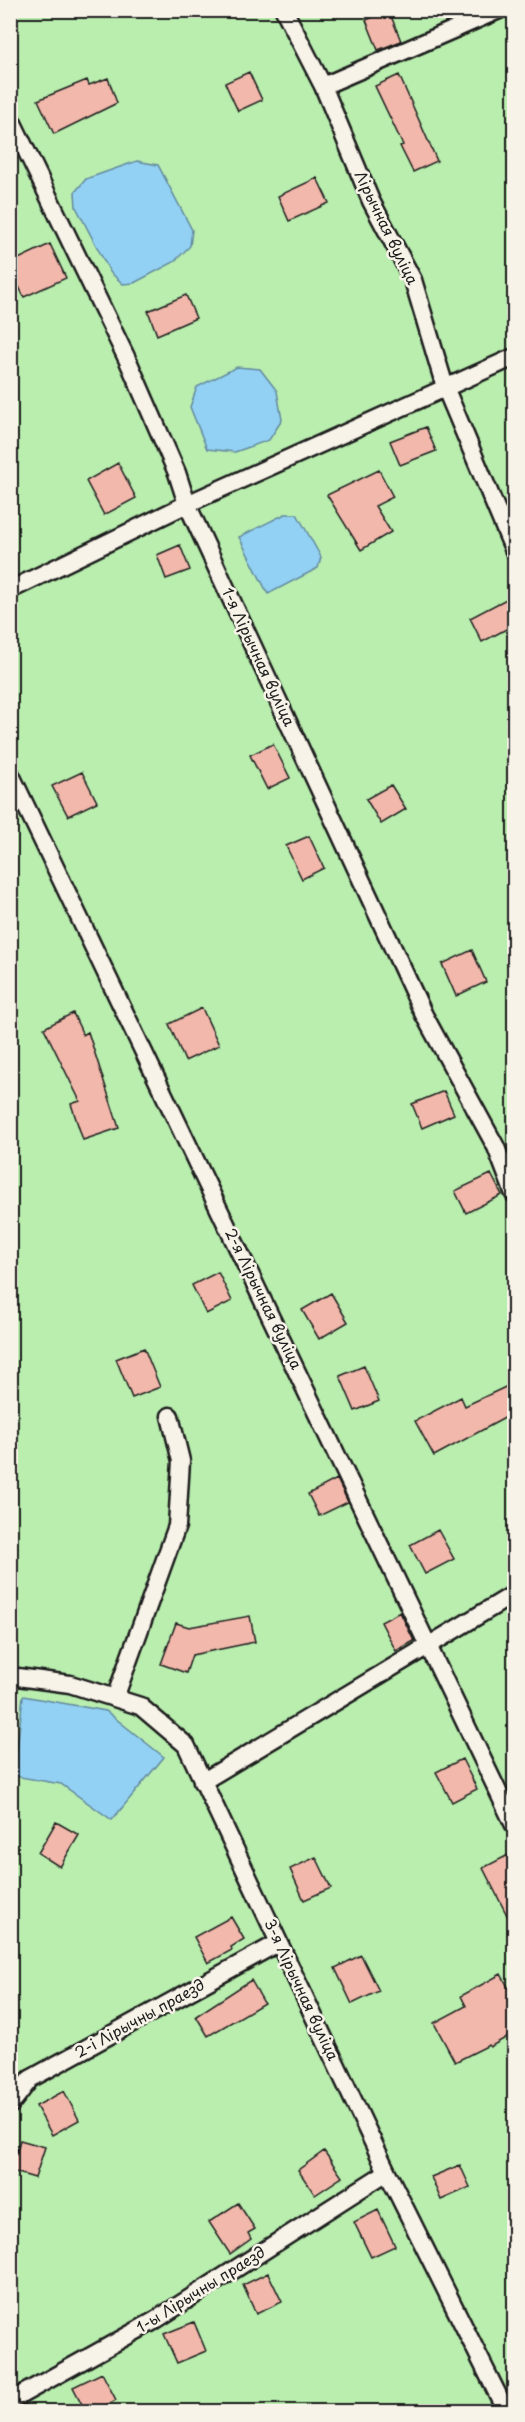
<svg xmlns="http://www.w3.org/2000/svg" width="525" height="2422" font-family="'Playpen Sans',sans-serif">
<rect width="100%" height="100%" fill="#f6e1d6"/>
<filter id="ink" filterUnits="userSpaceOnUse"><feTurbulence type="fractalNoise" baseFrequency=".0167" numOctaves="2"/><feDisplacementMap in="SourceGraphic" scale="12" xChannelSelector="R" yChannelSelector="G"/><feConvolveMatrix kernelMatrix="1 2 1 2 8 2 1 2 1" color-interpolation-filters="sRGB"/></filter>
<g filter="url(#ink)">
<!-- green -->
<path fill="#b9eeaf" stroke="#6a8566" stroke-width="1.5" d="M11,11H514V2411H11Z"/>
<!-- water -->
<path fill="#92d1f3" stroke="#63899d" stroke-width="1.5" d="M137,161L158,165L192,230L190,246L174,262L134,283L123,284L110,272L76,207L75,192L86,179Z
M237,367L260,369L277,391L282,420L269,440L235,452L207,449L190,407L197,387Z
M285,514H297L321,557L318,568L268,594L239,537Z
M23,1696L106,1711L164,1757L112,1820L61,1784L14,1776Z"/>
<!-- building -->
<path fill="#f2b8ab" stroke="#1c1c1c" stroke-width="1.5" d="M389,11L401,41L378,50L366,20Z
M249,72L262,100L238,111L225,83Z
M399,75L437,161L413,172L400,146L403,145L375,86Z
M108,78L117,103L54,134L38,100L87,80L89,85Z
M317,178L329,203L289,221L278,196Z
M50,244L66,278L24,297L10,268V263Z
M186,295L196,318L157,335L148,311Z
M426,427L436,451L400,465L390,441Z
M118,463L136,498L104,515L86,481Z
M379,470L393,497L375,506L391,532L361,550L327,495Z
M180,545L190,570L166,579L157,555Z
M514,595V625L482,642L470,618Z
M273,744L290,778L267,789L250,755Z
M82,772L97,802L68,816L52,786Z
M391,785L406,809L381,824L366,799Z
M309,836L324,868L302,879L286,846Z
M472,950L486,982L456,996L442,964Z
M202,1008L219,1045L185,1061L169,1024Z
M73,1013L83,1035L88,1032L119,1128L83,1140L71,1104L80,1101L44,1028Z
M444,1091L454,1114L422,1128L412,1104Z
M491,1174L502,1195L466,1213L455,1191Z
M218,1272L232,1301L206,1314L192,1285Z
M331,1293L348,1322L319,1339L302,1310Z
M144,1348L160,1387L132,1398L116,1359Z
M364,1366L379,1401L355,1411L340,1376Z
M514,1383V1413L434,1456L415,1421L461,1397L465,1406Z
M337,1479L348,1502L319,1516L308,1494Z
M438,1530L454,1559L425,1574L410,1545Z
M400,1612L414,1641L396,1651L381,1622Z
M250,1616L255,1642L192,1655L186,1673L161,1664L176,1623L189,1627Z
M462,1759L477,1789L452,1802L436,1772Z
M56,1822L79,1835L60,1867L38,1853Z
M514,1852V1929L483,1868Z
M316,1857L331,1888L304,1900L290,1869Z
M231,1917L244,1939L231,1947L232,1950L208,1963L194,1937Z
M361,1955L379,1991L352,2004L335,1968Z
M501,1974L514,1998V2033L490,2047L489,2045L455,2062L434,2023L466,2006L461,1996Z
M251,1980L264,2003L208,2036L196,2016Z
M64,2091L79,2120L52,2135L36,2106Z
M20,2140L45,2147L35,2178L11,2171Z
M324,2151L342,2177L315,2195L298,2170Z
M460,2165L470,2187L441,2200L431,2177Z
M238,2203L255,2229L248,2233L251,2239L230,2254L209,2222Z
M378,2210L395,2246L371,2257L354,2222Z
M268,2273L282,2302L256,2314L243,2285Z
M194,2322L206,2351L177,2363L164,2334Z
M102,2373L116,2400L94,2412H86L73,2387Z"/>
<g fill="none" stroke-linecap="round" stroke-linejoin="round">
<defs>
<path id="lane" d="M284,10L323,86L371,201L413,280L445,387L514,551
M323,86L499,10
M10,117L129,363L177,473L187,504L424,1015L496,1147L514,1194
M10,590L187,504L514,357
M10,773L514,1825
M10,1676L70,1684L140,1706L186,1745L387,2172L504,2407
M115,1698L177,1526L181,1461L170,1416
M202,1782L514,1594
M10,2105L30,2079L278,1943
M10,2401L154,2321L387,2172"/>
</defs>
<!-- lane casing -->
<use href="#lane" stroke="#1c1c1c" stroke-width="21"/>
<!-- lane -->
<use href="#lane" stroke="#f7f3e8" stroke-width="16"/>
</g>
</g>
<g text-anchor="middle" stroke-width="5" stroke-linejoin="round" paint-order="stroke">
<!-- street labels -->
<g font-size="15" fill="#1c1c1c" stroke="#f7f3e8">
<text transform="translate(386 228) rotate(64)" y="5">Лірычная вуліца</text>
<text transform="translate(258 657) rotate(65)" y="5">1-я Лірычная вуліца</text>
<text transform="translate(263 1299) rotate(64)" y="5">2-я Лірычная вуліца</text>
<text transform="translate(301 1990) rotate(65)" y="5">3-я Лірычная вуліца</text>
<text transform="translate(140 2019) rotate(-29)" y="5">2-і Лірычны праезд</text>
<text transform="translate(201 2290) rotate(-32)" y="5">1-ы Лірычны праезд</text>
</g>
</g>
<!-- margin -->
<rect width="525" height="2422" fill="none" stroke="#f7f3e8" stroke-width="36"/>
<rect x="18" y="18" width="489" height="2386" fill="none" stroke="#1c1c1c" stroke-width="2" filter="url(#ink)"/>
</svg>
